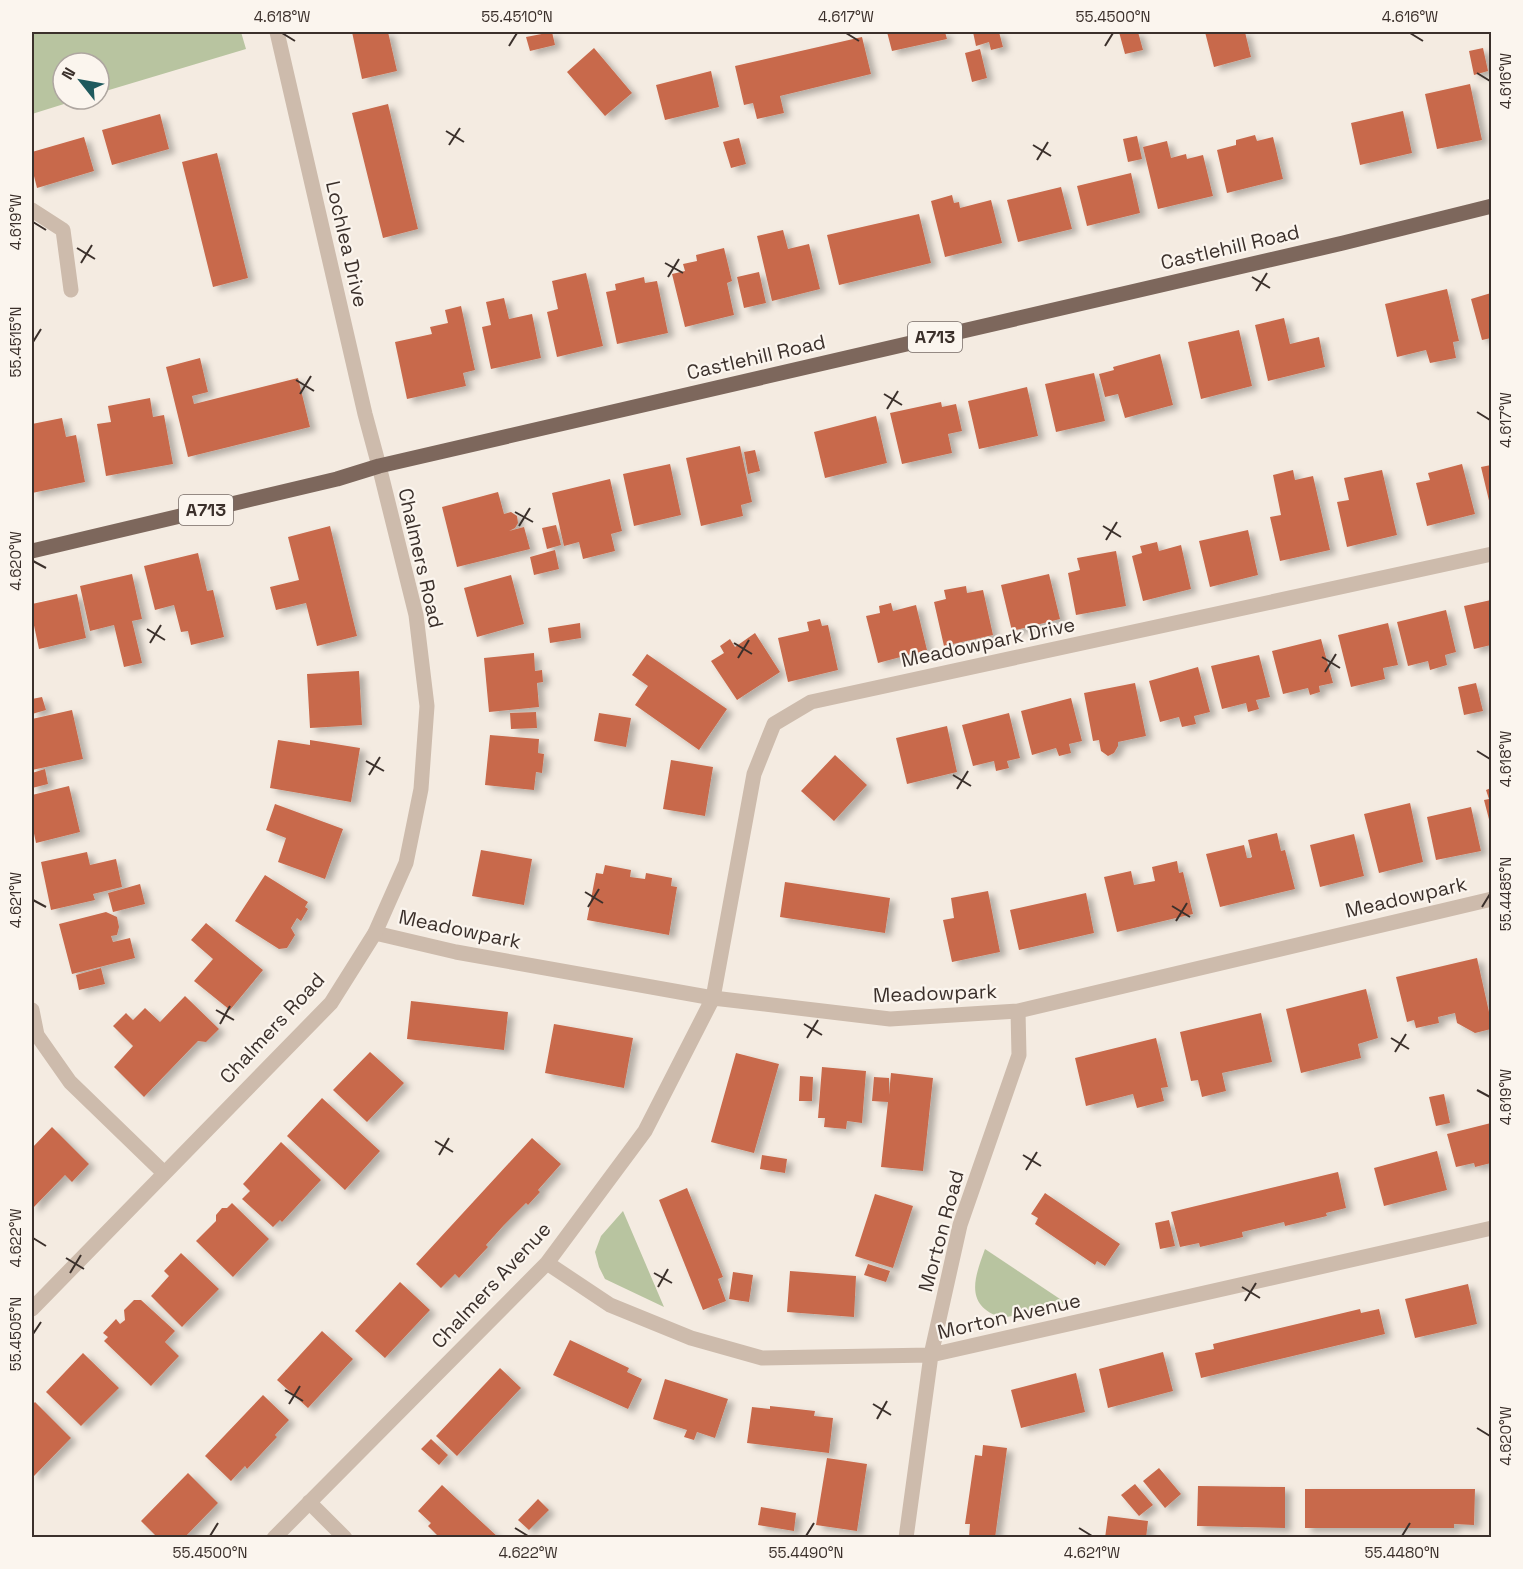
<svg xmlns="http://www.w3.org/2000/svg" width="1523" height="1569" font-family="'Space Grotesk',sans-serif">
<defs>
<filter id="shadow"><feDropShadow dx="6" dy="4" stdDeviation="3" flood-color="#0004"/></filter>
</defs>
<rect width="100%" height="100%" fill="#f4ebe1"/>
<!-- green -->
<path fill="#b8c4a0" d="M32,32H241L246,49L99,93V63H63V99H80L32,114Z
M623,1211L664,1307L605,1279L599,1267L595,1252L601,1236Z
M985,1249L1066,1303L1003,1318C964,1306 974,1279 985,1249Z"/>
<!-- building -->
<path fill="#c8694b" filter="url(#shadow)" d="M352,32H388L397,71L362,79Z
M552,32L555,45L530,51L526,37Z
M887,32H945L947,39L892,51Z
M973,32H999L1003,47L991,50L989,42L976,46Z
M1119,32H1138L1143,50L1125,54Z
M1205,32H1245L1251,57L1214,67Z
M862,37L871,74L780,96L784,113L757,119L753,103L744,105L735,66Z
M594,48L632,93L605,116L567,72Z
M1483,48L1488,71L1474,75L1469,51Z
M980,49L987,78L972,82L965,53Z
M711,71L719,107L665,120L656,85Z
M1470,84L1482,140L1437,149L1425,94Z
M388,104L418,229L383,238L352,113Z
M1403,111L1412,153L1360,165L1351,123Z
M160,114L169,149L112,165L102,130Z
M1255,135L1257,141L1273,137L1283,179L1227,193L1217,150L1236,145V140Z
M1137,136L1142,159L1128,162L1123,139Z
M84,137L94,171L37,188L32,168V152Z
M739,138L746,164L731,168L723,142Z
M1167,141L1171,158L1186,154L1187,159L1203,155L1213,196L1158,209L1143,147Z
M217,153L248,278L213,287L182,162Z
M1131,173L1140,213L1087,226L1077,186Z
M1061,187L1072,229L1018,242L1007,200Z
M952,195L954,203L959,202L960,208L991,200L1002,243L945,257L931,201Z
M919,214L931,263L839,285L827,235Z
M783,230L788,249L809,244L820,289L772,301L757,236Z
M724,248L732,281L727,283L734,315L685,327L672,274L685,271L683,264L697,261L696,255Z
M759,272L766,303L744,308L737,277Z
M586,273L603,346L557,357L547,312L558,309L552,281Z
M644,277L645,283L657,281L668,333L617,344L606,292L616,290L615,284Z
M1447,289L1459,341L1453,342L1456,358L1430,363L1426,350L1397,357L1385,304Z
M1491,293V338L1482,340L1471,299Z
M504,298L509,319L532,314L541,358L491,369L482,327L491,325L486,302Z
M461,306L475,370L463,373L466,386L407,399L395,342L432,334L430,327L448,323L445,310Z
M1284,318L1290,344L1319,337L1325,367L1268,381L1255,325Z
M1239,330L1252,386L1201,399L1188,342Z
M1160,354L1173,405L1125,418L1118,394L1105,397L1099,374L1114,370L1113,367Z
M200,358L208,392L192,396L194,404L298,378L310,427L188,457L166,367Z
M1094,373L1105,421L1056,432L1045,384Z
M1027,387L1038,436L979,449L968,401Z
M150,398L153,417L164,415L173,464L106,476L97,424L111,422L108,406Z
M941,402L942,407L956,404L962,431L948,434L952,453L902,464L890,413Z
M876,416L887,463L825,478L814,432Z
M62,418L66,437L76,435L85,482L32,493V424Z
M740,446L752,502L741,505L743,516L701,526L686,458Z
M755,450L760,471L748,474L744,452Z
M670,464L681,515L634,526L623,474Z
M1462,464L1475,514L1427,526L1416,483L1430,480L1428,473Z
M1491,465V509L1481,467Z
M1293,470L1295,480L1313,476L1330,550L1280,561L1270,517L1281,515L1273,475Z
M1382,470L1397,535L1347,547L1337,502L1349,500L1344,478Z
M610,479L622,531L611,534L615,551L583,559L579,542L564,546L552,493Z
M498,492L504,514L511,512L517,516L518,523L515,528L509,531L524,527L530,549L457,567L442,507Z
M556,525L561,545L547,549L542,528Z
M330,526L357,636L317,646L306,603L276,610L270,587L299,580L288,537Z
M1248,530L1258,575L1210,587L1199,541Z
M1157,542L1159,551L1181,545L1191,589L1143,601L1132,556L1142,553L1140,546Z
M555,550L559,569L534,575L530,557Z
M1116,551L1126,606L1076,615L1068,573L1080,570L1077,558Z
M198,553L207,591L213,590L224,637L191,645L188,631L181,632L174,605L155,610L144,566Z
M132,574L142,619L132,621L142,663L124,667L114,625L90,631L80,586Z
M1049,574L1060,619L1012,631L1001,585Z
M511,575L524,624L477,637L464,588Z
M966,586L967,593L983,590L993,635L944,646L934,602L946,599L944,590Z
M77,594L86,638L39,649L32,616V604Z
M1491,600V645L1474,649L1464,606Z
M891,603L893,611L916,605L927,650L878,663L866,616L880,613L879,606Z
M1446,610L1456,652L1445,655L1447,665L1430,670L1428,661L1408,666L1397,622Z
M820,619L822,626L828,625L838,670L788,682L778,638L809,631L807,622Z
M580,623L581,638L550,643L548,628Z
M1388,623L1398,665L1383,668L1385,679L1351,687L1338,635Z
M755,633L780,672L737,700L711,661L724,653L720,646L730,639L735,647Z
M1321,639L1333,683L1319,686L1320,692L1310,695L1308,688L1283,694L1272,651Z
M534,653L535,671L542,670L543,682L537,683L539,707L489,712L484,658Z
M647,654L727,709L699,750L635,705L648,686L632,675Z
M1259,655L1270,697L1256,700L1259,709L1248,712L1246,703L1222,709L1211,666Z
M1198,667L1210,712L1194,716L1196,724L1182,727L1179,717L1160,722L1149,681Z
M359,671L362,725L310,728L307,674Z
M1135,683L1146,736L1118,742V746L1114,753L1108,756L1101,751L1099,740L1093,741L1084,693Z
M1476,683L1483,711L1464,715L1458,687Z
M42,697L46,710L32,714V699Z
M1071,698L1082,741L1069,744L1071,753L1059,756L1056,748L1032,755L1021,711Z
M72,710L83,759L32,770V719Z
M536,712L537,728L511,729L510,713Z
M599,713L631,718L626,747L594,741Z
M1009,713L1020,758L1007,761L1009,768L996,771L994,761L973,766L962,725Z
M947,726L957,772L907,784L896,738Z
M490,735L539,739L538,753L544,754L542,773L536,772L534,790L485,785Z
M278,740L310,745V740L360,748L351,802L270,788Z
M835,755L867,785L834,821L801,791Z
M671,760L713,767L705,816L663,809Z
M45,769L48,784L32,788V773Z
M69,786L80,832L36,843L32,824V795Z
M1491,788V827L1484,800L1489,799L1486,790Z
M1410,803L1423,862L1379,873L1364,814Z
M275,804L343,829L325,879L278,862L286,838L266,830Z
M1471,807L1481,851L1436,860L1427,817Z
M1277,833L1281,851L1285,850L1295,889L1220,907L1206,854L1244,845L1247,858H1250L1252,857L1248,840Z
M1354,834L1364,876L1320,887L1310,845Z
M481,850L532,859L524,905L472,896Z
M87,852L90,865L116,859L122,887L93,894L95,900L51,910L41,862Z
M1177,861L1179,873L1183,872L1193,914L1117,932L1104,877L1131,871L1134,885L1155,881L1152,867Z
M605,865L631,870L630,877L645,879L646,873L672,878L671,886L677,887L669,935L587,920L596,873L603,874Z
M265,875L308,902L305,907L308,909L301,921L297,918L291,928L295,935L287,948L279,949L235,921Z
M785,882L890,898L885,933L780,917Z
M140,884L145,904L113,912L108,893Z
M988,891L1000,952L952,962L943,920L954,918L951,898Z
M1086,893L1094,933L1019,950L1010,910Z
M106,912L117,917L119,927L117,935L111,936L113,942L130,938L135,958L72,974L59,924Z
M206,923L263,970L230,1010L194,981L213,959L191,940Z
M1477,958L1491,1021V1029L1475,1033L1457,1023L1455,1013L1438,1017L1439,1023L1416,1028L1414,1020L1407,1022L1396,977Z
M101,968L105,984L79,990L76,975Z
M1366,989L1378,1038L1358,1044L1361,1058L1301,1073L1286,1009Z
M185,996L219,1029L206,1042L198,1041L144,1097L114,1067L133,1046L113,1026L126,1013L133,1020L145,1008L160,1022Z
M411,1001L508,1012L504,1050L407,1039Z
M1261,1013L1272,1062L1222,1073L1226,1091L1202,1097L1198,1080L1191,1081L1180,1032Z
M554,1024L633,1038L624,1088L545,1073Z
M1156,1038L1168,1087L1161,1088L1164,1101L1137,1108L1133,1094L1086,1106L1075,1058Z
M370,1052L404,1083L367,1122L333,1090Z
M736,1053L779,1064L754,1153L711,1142Z
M822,1067L866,1071L862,1123L847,1121L846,1129L824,1127L825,1118H818Z
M891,1073L933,1078L923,1171L881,1167L888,1102L872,1101L874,1077L889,1078V1095Z
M800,1076L813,1077L812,1101H799Z
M1444,1094L1450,1123L1436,1126L1429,1097Z
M322,1098L380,1151L345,1190L287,1136Z
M1491,1123V1163L1475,1167L1474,1163L1456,1167L1447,1134Z
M52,1127L89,1164L72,1182L65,1175L32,1209V1148Z
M532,1138L561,1164L538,1190L540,1192L528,1205L526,1203L504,1225L486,1245L488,1247L459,1278L455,1274L441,1288L416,1264Z
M281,1142L321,1180L282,1222L280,1220L273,1227L242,1199L250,1191L243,1184Z
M1437,1151L1447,1190L1384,1206L1374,1168Z
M762,1155L787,1159L785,1173L760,1169Z
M1338,1172L1346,1208L1326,1213L1327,1216L1285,1226L1284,1222L1242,1232L1243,1237L1200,1247L1199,1243L1180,1247L1171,1212Z
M687,1188L723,1277L718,1279L726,1301L703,1310L659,1200Z
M1045,1193L1120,1244L1105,1266L1097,1261L1095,1265L1035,1224L1038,1218L1031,1214Z
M875,1194L913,1206L893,1268L855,1256Z
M232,1203L269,1239L233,1277L196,1241L216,1221V1215L222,1208H227Z
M1169,1220L1175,1246L1160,1249L1155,1223Z
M181,1253L219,1289L182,1327L151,1296L169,1276L164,1271Z
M868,1264L890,1271L886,1282L864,1275Z
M790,1271L856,1276L854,1317L787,1312Z
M733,1272L753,1275L749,1302L729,1299Z
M400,1282L430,1310L385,1358L355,1331Z
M1468,1284L1477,1324L1415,1338L1405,1299Z
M134,1300H141L175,1331L165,1342L179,1356L151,1386L104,1341L108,1337L103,1333L116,1319L120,1324L125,1320L124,1310Z
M1360,1309L1361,1313L1379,1309L1385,1334L1201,1378L1195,1353L1214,1349L1213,1344Z
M322,1331L353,1359L308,1408L277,1380Z
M570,1340L629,1368L627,1372L642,1379L628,1409L553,1375Z
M1163,1352L1173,1391L1108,1408L1099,1369Z
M83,1353L119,1388L81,1426L46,1392Z
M500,1368L521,1388L457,1456L436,1436Z
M1076,1373L1085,1412L1021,1428L1011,1390Z
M665,1379L728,1399L715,1438L697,1432L694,1440L684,1437L687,1430L653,1419Z
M263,1395L289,1420L275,1435L277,1437L247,1469L245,1466L231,1481L205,1456Z
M35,1402L71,1438L34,1476L32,1474V1405Z
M770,1406L815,1411L814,1416L833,1418L829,1453L747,1443L752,1407L770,1409Z
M431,1439L448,1455L439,1465L421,1449Z
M983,1445L1007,1448L995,1538H969L970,1524H965L975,1455L982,1456Z
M827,1458L867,1464L857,1531L816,1525Z
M1159,1468L1181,1494L1165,1508L1143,1481Z
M188,1473L218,1503L184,1538H158L141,1521Z
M1135,1484L1153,1505L1139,1516L1121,1495Z
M442,1485L473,1514L499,1538H440L428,1526L431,1523L418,1511Z
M1198,1486L1285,1487V1528L1197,1526Z
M1305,1489H1475L1474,1525L1454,1524V1528H1305Z
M538,1499L549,1510L529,1530L518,1520Z
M761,1507L796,1513L794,1531L758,1525Z
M1108,1516L1148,1521L1146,1538H1105Z"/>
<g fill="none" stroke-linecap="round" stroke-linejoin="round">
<!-- minor -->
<path stroke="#cdbbac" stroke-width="15" d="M277,32L365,414L379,466
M32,210L63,230L71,290
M375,933L456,952L713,998L890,1019L1018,1011L1492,899
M32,1010L37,1035L70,1082L163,1172
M547,1263L610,1305L691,1338L762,1358L931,1355L1492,1228
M309,1502L345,1538
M274,1538L547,1263L645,1131L713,998L754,774L774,724L811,702L1492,554
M906,1538L931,1355L960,1225L1019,1055L1018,1011"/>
<!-- tertiary -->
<path stroke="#cdbbac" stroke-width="15" d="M32,1309L331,1003L375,933L406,863L421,789L427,706L416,615L379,466"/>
<!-- primary -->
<path stroke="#7d675c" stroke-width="15" d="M32,551L337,479L379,466L1343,243L1492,206"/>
</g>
<!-- ticks -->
<path fill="none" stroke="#3b302b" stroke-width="2" d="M282,33L295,41M846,33L859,41M1410,33L1423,41M509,46L517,33M1105,46L1113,33M1477,73L1490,81M446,131L464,142M449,145L460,128M1033,145L1051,156M1037,160L1048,142M33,222L46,230M77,248L95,259M81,263L92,245M665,263L683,273M668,277L679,259M1252,277L1270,288M1256,291L1267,273M33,342L41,329M296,380L314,391M300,394L311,376M884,394L902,405M887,409L898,391M1477,412L1490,420M515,512L533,522M519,526L530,508M1103,526L1121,537M1106,540L1117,522M33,561L46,568M147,629L165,640M150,643L161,625M734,643L752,654M1322,657L1340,668M738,658L749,640M1325,672L1336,654M1477,751L1490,759M366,761L384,771M369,775L380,757M953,775L971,786M957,789L968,771M585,892L603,903M33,900L46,907M1172,906L1190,917M588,907L599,889M1482,907L1490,894M1176,921L1187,903M216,1010L234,1020M220,1024L230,1006M804,1024L822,1035M807,1038L818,1020M1391,1038L1409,1049M1395,1052L1406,1034M1477,1090L1490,1097M435,1141L453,1152M439,1155L449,1138M1023,1155L1041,1166M1026,1170L1037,1152M33,1238L46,1246M66,1258L84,1269M70,1273L81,1255M654,1273L672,1283M658,1287L668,1269M1242,1287L1260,1298M1245,1301L1256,1283M33,1334L41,1322M285,1390L303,1401M289,1404L300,1386M873,1404L891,1415M877,1419L887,1401M1477,1428L1490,1436M515,1528L528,1536M1079,1528L1092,1536M210,1536L218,1523M806,1536L814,1523M1402,1536L1410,1523"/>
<g text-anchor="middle" stroke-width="4.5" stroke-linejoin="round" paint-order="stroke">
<!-- shield labels -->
<g fill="#fbf5ee" stroke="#756b66" stroke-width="1.5">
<rect x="908" y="322" width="54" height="30" rx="4.5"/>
<rect x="179" y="495" width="54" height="30" rx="4.5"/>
</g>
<g font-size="18" font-weight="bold" fill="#3b302b">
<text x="935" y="343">A713</text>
<text x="206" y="516">A713</text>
</g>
<!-- street labels -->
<g font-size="20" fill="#3b302b" stroke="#fbf5ee">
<text transform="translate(347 244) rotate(77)" y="7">Lochlea Drive</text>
<text transform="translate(1230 247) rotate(-13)" y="7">Castlehill Road</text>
<text transform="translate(756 357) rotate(-13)" y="7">Castlehill Road</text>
<text transform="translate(421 558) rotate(77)" y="7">Chalmers Road</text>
<text transform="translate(988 642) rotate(-12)" y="7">Meadowpark Drive</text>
<text transform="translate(1406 897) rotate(-13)" y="7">Meadowpark</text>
<text transform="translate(460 929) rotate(12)" y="7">Meadowpark</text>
<text transform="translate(935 993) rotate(-2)" y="7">Meadowpark</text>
<text transform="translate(272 1028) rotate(-47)" y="7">Chalmers Road</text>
<text transform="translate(941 1231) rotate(-75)" y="7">Morton Road</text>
<text transform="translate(491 1285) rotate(-47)" y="7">Chalmers Avenue</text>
<text transform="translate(1009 1316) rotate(-13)" y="7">Morton Avenue</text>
</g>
</g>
<!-- border -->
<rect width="1523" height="1569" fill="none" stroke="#fbf5ee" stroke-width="66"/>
<!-- north arrow -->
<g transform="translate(81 81) rotate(301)"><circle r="28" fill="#fbf5ee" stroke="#aea6a0" stroke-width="1.5"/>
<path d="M0-4.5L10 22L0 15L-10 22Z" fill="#1f5a5e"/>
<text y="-9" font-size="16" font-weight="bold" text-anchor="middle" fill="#3b302b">N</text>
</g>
<rect x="33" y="33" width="1457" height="1503" fill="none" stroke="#3b302b" stroke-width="2"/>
<g font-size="15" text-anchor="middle" fill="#3b302b">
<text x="282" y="22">4.618°W</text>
<text x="517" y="22">55.4510°N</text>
<text x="846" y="22">4.617°W</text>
<text x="1113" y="22">55.4500°N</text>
<text x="1410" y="22">4.616°W</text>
<text transform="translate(1506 81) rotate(-90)" y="5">4.616°W</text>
<text transform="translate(16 222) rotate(-90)" y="5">4.619°W</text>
<text transform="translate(16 342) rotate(-90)" y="5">55.4515°N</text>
<text transform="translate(1506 420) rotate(-90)" y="5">4.617°W</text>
<text transform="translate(16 561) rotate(-90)" y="5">4.620°W</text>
<text transform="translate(1506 759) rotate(-90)" y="5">4.618°W</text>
<text transform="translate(1506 894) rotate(-90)" y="5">55.4485°N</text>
<text transform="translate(16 900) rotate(-90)" y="5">4.621°W</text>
<text transform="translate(1506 1097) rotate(-90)" y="5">4.619°W</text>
<text transform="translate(16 1238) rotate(-90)" y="5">4.622°W</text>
<text transform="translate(16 1334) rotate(-90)" y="5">55.4505°N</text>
<text transform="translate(1506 1436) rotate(-90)" y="5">4.620°W</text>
<text x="210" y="1558">55.4500°N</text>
<text x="528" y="1558">4.622°W</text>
<text x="806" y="1558">55.4490°N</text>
<text x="1092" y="1558">4.621°W</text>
<text x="1402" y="1558">55.4480°N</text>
</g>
</svg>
